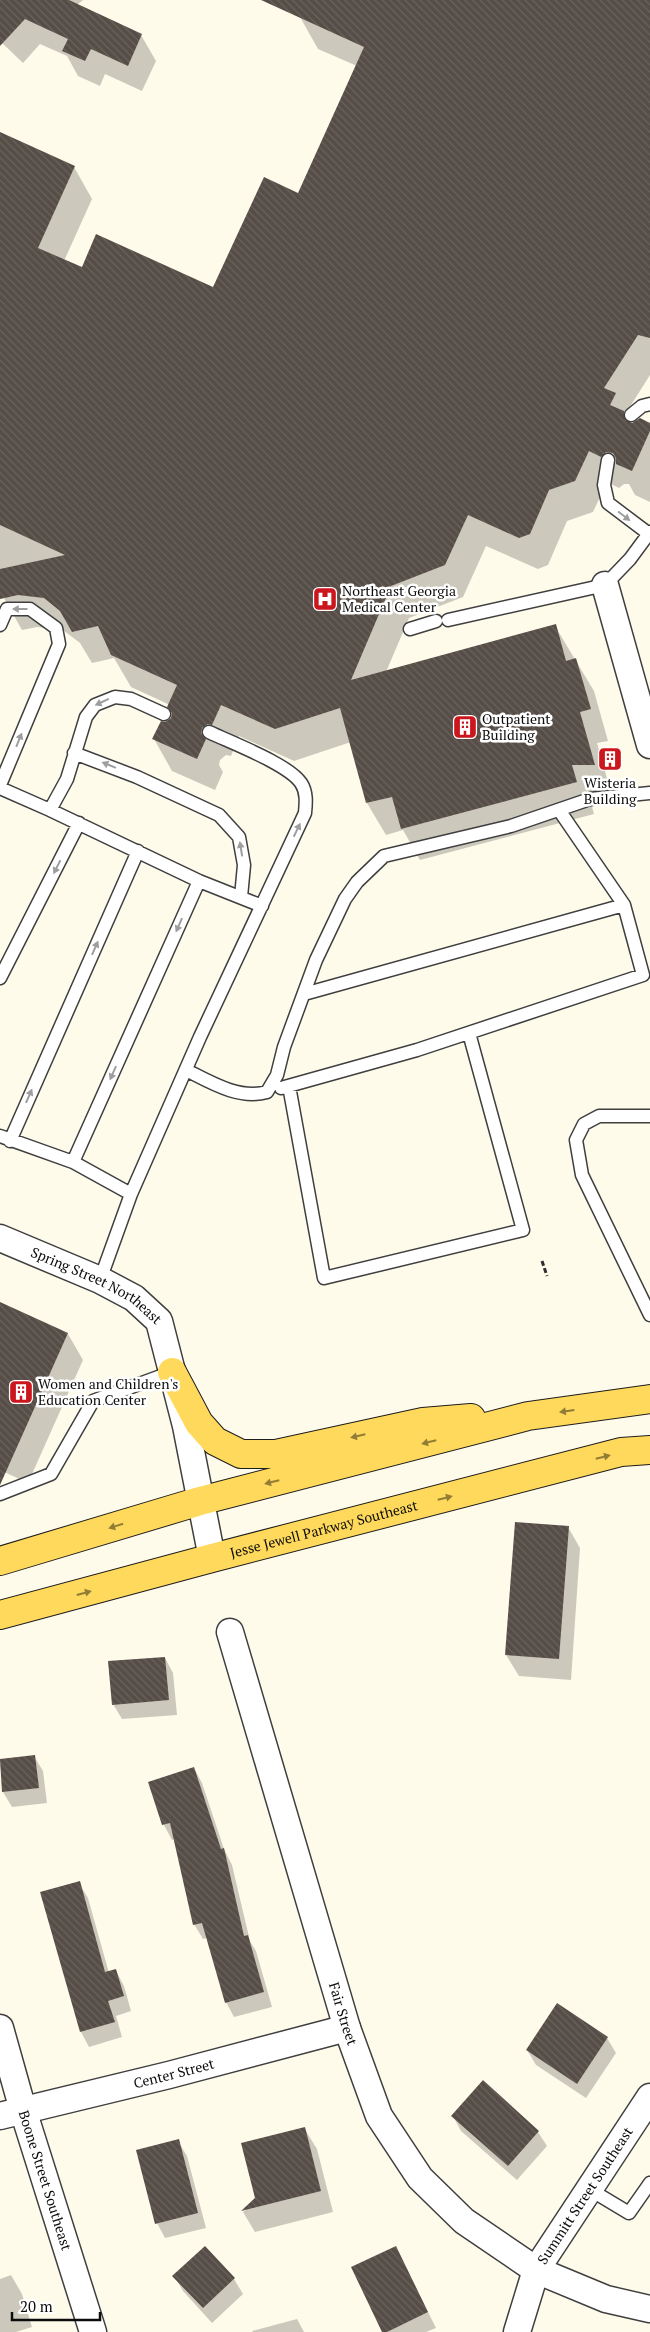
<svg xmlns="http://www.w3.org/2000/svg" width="650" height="2332" font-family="'PT Serif',serif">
<defs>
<pattern id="building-back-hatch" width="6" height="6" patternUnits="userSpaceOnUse" patternTransform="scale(1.25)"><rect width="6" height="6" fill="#564d47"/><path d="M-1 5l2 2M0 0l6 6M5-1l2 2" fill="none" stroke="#69625d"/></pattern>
</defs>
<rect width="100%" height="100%" fill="#fffbeb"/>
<!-- shadow -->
<path fill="#0003" d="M0,0H83L77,5L141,35L156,61L142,91L105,74L100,86L78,76L67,56L40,44L23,63L0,41Z
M307,0H650V375L626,413L632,424H650V502L635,495L629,484H624L619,488L607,482L593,512L567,521L548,565L538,569L486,546L463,597L409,618L386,672L555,626L594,691L608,741L597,743L612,796H589L594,814L420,860L403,830L386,835L367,803L351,742L294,761L239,736L231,756L226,755L220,760L219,765L223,772L215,790L172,771L154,739L166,723L172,718L170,705L131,687L114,658L92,663L80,643L63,630L37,627L22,630L0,591V134L74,167L92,199L64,261L82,269L214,289L299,194L357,66L318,49L300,17Z
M0,1303L68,1334L83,1360L28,1483L0,1470Z
M568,1527L580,1548L571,1680L519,1676L506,1655Z
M165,1658L173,1673L177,1715L122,1719L113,1704Z
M34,1756L43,1771L47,1803L12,1807L3,1792L0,1760Z
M194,1768L202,1783L224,1849L232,1865L250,1941L256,1951L272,2007L234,2017L226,2002L207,1938L203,1939L194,1924L175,1839L172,1840L164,1825L150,1782Z
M79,1883L88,1898L109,1973L116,1971L124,1986L131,2011L116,2016L122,2037L89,2047L81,2032Z
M557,2005L607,2038L616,2053L586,2098L536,2065L527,2050Z
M453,2116L538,2132L547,2146L517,2180L461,2131Z
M304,2128L317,2149L333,2212L255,2232L243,2212L257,2199Z
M178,2141L187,2156L206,2228L165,2238L157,2223Z
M396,2248L436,2328L426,2332H384Z
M11,2275L22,2294L32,2327L16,2332H0V2279Z
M174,2276L234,2279L243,2294L212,2323L183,2291Z
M297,2319L304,2332H253L252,2331Z"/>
<!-- building -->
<path fill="url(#building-back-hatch)" d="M0,0H69L142,34L128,66L91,49L85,61L62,51L68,39L25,19L0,46Z
M261,0H650V338L638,335L604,388L616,393L610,405L624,411L625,420L632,423L640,418L650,423V431L632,471L616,464V458L613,453L606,452L601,457L589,451L575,481L549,490L530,534L519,538L468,515L445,565L391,586L351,680L556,624L566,661L576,658L591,709L580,712L595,765H572L577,782L401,829L392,797L366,803L340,708L275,729L221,705L212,725L208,724L202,728L201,733L206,739L197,759L152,739L161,721L165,722L171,718L172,713L167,707L177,685L111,655L98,626L72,632L60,611L44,598L18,595L0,599V569L65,555L0,525V132L75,166L38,248L82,267L96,234L213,287L264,177L298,193L364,47Z
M0,1302L68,1333L0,1485Z
M515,1522L569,1526L559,1659L505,1655Z
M165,1657L169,1700L112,1705L108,1661Z
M35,1755L39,1788L2,1792L0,1759Z
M194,1767L221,1849L224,1848L244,1936L248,1935L264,1992L225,2003L202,1923L193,1925L170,1823L162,1825L148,1782Z
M80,1881L105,1972L116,1969L124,1996L108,2001L115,2022L80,2032L40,1892Z
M557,2003L608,2037L577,2084L526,2050Z
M483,2080L539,2131L508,2166L451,2116Z
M305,2127L321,2191L241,2211L256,2197L255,2198L241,2143Z
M179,2139L198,2213L155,2224L136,2150Z
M205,2246L235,2278L203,2308L172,2276Z
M396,2246L428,2312L387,2332H382L351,2267Z"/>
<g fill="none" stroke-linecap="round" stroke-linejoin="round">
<defs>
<path id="lane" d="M631,415L642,406L650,404
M608,460L604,485L608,503L649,534
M448,620L605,585L630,559L650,532
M0,625L7,609H30L56,628L59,644L0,785
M410,629L436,621
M74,753L137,777L219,815L239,837L244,865L241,897
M0,788L50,810L199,881L262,906
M50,810L67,779L86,717L95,705L115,697L131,699L164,714
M0,978L79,823
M304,994L624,905L559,810
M186,1070C210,1082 239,1100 267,1092L277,1075L284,1047L316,960L345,899L357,882L384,856L511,826L590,799L650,793
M289,1086L324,1278L523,1230L469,1033
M281,1088L417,1050L643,975L624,905
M650,1116H599L584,1124L576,1140L582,1175L650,1315
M0,1136L73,1162L131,1194
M10,1141L138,851
M73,1162L199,881
M100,1280L131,1194L200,1037L305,813C306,803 307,792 301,783C288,764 232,743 209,732
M0,1494L51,1474L93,1401L172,1372
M589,2189L629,2213L650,2183"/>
<g id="street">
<path d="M605,585L650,745"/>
<path id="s1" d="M0,1238L100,1280L134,1298L159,1321L186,1426L212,1558"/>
<path id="s2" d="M230,1632L347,2028L379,2116L420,2178L464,2221L536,2270L606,2299L650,2309"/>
<path id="s3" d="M0,2028L23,2110L93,2332"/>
<path id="s4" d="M0,2116L169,2075L347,2028"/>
<path id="s5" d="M517,2332L536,2270L650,2097"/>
</g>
<g id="primary">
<path d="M172,1372L199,1423L215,1441L241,1454H276L423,1422L471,1418"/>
<path d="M0,1561L200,1501L528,1416L650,1399"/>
<path id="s6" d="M0,1615L212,1558L621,1452L650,1450"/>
</g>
</defs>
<!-- lane casing -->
<use href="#lane" stroke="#3f3f3f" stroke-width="15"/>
<!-- street casing -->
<use href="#street" stroke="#3f3f3f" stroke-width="29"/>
<!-- primary casing -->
<use href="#primary" stroke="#1d1d1d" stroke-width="30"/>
<!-- path -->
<path stroke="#2e2e2e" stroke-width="3" stroke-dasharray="5 2.5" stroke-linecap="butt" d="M542,1261L547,1276"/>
<!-- lane -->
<use href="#lane" stroke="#fff" stroke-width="12"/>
<!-- street -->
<use href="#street" stroke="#fff" stroke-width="26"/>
<!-- primary -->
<use href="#primary" stroke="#ffd95b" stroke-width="28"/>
</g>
<!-- one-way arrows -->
<defs><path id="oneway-solid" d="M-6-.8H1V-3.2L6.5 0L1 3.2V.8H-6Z" transform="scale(1.25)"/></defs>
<g fill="#9e9e9e">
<use href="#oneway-solid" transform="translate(624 516) rotate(37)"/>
<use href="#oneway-solid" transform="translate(20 609) rotate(180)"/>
<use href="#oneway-solid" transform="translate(102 702) rotate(155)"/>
<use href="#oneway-solid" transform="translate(19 740) rotate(-68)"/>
<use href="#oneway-solid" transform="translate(109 765) rotate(-158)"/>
<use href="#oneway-solid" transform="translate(297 830) rotate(-64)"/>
<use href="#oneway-solid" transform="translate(241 849) rotate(-99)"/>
<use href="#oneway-solid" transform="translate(57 867) rotate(117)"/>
<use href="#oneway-solid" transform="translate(179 925) rotate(114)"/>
<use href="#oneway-solid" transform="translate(95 948) rotate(-66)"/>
<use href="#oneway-solid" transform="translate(113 1073) rotate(114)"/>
<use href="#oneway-solid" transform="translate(29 1096) rotate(-66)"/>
</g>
<g fill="#927d37">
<use href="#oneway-solid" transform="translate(567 1411) rotate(172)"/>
<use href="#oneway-solid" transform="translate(358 1436) rotate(167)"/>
<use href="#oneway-solid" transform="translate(429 1442) rotate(166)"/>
<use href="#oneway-solid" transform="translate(603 1457) rotate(-14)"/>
<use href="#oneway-solid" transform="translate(272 1482) rotate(166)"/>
<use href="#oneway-solid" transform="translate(445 1498) rotate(-14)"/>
<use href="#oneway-solid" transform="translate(116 1526) rotate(163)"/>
<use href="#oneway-solid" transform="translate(84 1593) rotate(-15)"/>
</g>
<!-- icons -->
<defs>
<symbol id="hospital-square" viewBox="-11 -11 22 22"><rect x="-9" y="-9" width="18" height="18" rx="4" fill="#ca161c" stroke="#fff"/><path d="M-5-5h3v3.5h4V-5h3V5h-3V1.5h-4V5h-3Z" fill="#fff"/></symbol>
<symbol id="building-square" viewBox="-11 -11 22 22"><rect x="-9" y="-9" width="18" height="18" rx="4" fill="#ca161c" stroke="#fff"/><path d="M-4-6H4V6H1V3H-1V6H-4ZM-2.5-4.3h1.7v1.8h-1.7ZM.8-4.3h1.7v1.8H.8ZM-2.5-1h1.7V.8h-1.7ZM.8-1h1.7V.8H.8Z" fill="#fff"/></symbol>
</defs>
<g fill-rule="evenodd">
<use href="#hospital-square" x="311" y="585" width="28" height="28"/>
<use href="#building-square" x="451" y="713" width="28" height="28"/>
<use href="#building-square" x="596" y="745" width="28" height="28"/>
<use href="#building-square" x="7" y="1378" width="28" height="28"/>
</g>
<g text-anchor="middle" stroke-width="5" stroke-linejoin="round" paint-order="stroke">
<!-- poi labels -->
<g font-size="14" fill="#0c0c0c" stroke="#fff" text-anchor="start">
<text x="342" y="596">Northeast Georgia<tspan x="342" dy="16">Medical Center</tspan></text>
<text x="482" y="724">Outpatient<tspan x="482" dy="16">Building</tspan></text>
<text x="610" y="788" text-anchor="middle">Wisteria<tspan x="610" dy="16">Building</tspan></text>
<text x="38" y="1389">Women and Children's<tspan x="38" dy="16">Education Center</tspan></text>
</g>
<!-- street labels -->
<g font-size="14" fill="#0c0c0c" stroke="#fff">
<text dy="5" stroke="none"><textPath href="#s1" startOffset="108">Spring Street Northeast</textPath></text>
<text dy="5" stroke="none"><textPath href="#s6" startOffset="335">Jesse Jewell Parkway Southeast</textPath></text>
<text dy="5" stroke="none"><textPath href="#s2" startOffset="398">Fair Street</textPath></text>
<text dy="5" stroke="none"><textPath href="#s4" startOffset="179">Center Street</textPath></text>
<text dy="5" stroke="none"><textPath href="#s3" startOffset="159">Boone Street Southeast</textPath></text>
<text dy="5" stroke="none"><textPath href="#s5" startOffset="154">Summitt Street Southeast</textPath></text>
</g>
</g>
<!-- scale -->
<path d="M12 2312v8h88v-8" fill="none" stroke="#0c0c0c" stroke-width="2.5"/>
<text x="20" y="2312" font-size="15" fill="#0c0c0c" stroke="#ffffff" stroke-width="4" paint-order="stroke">20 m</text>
</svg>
